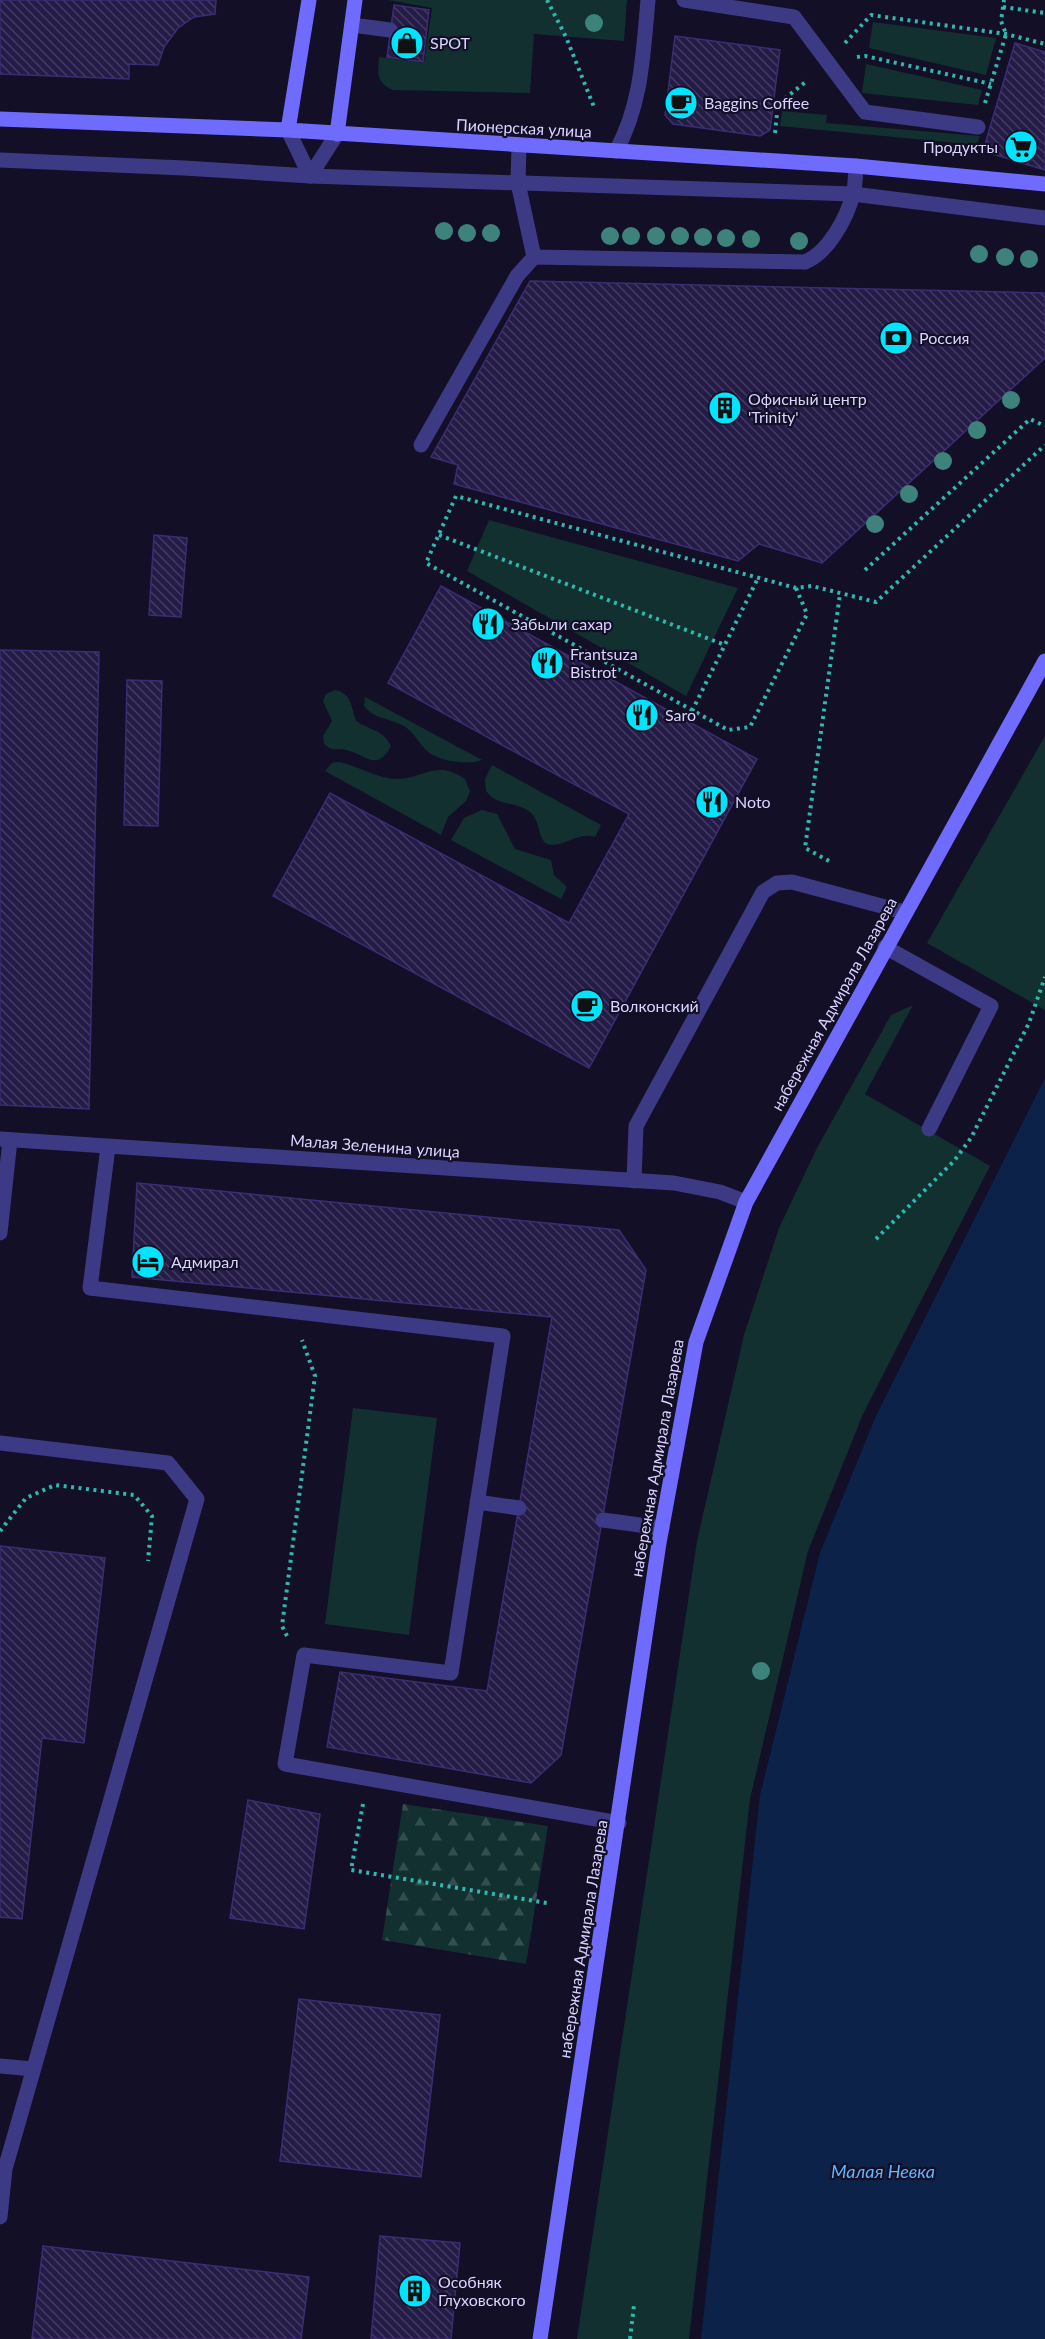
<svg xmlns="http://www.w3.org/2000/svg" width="1045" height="2339" font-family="Lato,sans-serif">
<defs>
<pattern id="forest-firs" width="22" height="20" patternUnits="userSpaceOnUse" patternTransform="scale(1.5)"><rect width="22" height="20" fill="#12302f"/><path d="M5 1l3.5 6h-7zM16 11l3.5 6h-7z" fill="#344d4e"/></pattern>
<pattern id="building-back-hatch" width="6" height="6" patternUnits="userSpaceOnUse" patternTransform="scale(1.5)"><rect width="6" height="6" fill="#241b47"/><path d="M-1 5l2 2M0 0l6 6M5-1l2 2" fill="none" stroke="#433b63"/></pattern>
</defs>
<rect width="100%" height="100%" fill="#130f26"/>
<!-- green -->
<path fill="#12302f" d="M388,0H627L624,41L534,34L530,93L393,90C376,83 378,74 379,57L424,63L432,8Z
M873,22L996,38L986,75L869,48Z
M866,64L982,90L978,105L862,93Z
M782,111L827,115L826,123L980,136L977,145L780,126Z
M489,520L738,588L686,696L467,571Z
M335,690C352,694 351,706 356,721C369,730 384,730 391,746C377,773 365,754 346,750C337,748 332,752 324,744L323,736L332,721L323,701L326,694Z
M365,697L482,760C467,766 435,761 424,748C417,740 412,730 402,725C388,718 374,719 364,706Z
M1045,736V1010L927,943Z
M338,762C358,765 377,779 397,779C425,778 437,759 465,779L470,791L466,801L448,817L441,835L325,771L332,763Z
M492,765L601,825L595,837C576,831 561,851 545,843C537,833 540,820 530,812C516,801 498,807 486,791L485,779Z
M482,810L497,814L515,849L551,860L554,875L567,887L561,899L451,840L464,818Z
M913,1005L865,1094L990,1166L863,1414L808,1551L750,1799L689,2339H577L697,1541L744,1335L779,1228L817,1148L891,1015Z
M353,1408L437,1418L409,1635L325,1624Z"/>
<!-- forest -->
<path fill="url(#forest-firs)" d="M403,1804L548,1826L526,1964L382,1940Z"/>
<!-- water -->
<path fill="#0c2248" d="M1045,1078V2339H701L760,1795L820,1553L875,1418Z"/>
<!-- building -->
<path fill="url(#building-back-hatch)" stroke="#3b2d73" stroke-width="1.5" d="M0,0H216L215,14L194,17L178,28L164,47L158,65L129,64V79L0,74Z
M394,5L429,10L423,62L387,57Z
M675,36L780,50L770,130L760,136L673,124L665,115Z
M1015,43L1045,52V170L983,151Z
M530,281L1045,293V358L822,563L759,544L738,561L454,484L458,465L431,457Z
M154,535L187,538L181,617L149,615Z
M441,586L757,759L589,1068L273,896L330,793L569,923L629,814L388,683Z
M0,650L99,652L89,1109L0,1105Z
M127,680L162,681L158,826L124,825Z
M137,1183L619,1230L646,1270L561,1755L531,1783L327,1747L340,1672L487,1691L552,1317L132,1277Z
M0,1546L105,1558L84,1743L42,1738L22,1919L0,1917Z
M248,1800L320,1814L304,1929L230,1918Z
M299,1999L440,2015L421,2177L280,2161Z
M380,2236L460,2243L451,2339H371Z
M43,2246L309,2277L301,2339H32Z"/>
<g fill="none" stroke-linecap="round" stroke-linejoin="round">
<!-- path -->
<path stroke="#2fb8b0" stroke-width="4" stroke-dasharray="3 4.5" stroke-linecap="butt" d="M547,0L566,37L594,107
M1003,7L1045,13
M845,43L871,15L1006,34L1045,44
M857,57L865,56L991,84
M985,103L1006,34L1001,21L1004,0
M775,133L778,104L808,80
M439,535L725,645
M865,570L1030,419L1045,426
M796,588L807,614L750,727L728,730L426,563L456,496L796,588L812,586L876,602L1045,445
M692,711L758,578
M829,861L805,848L840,594
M876,1239L954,1161L971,1138L1029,1023L1045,977
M0,1531L26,1498L55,1485L134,1495L152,1516L148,1561
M287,1636L282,1626L315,1376L302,1340
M363,1804L351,1870L547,1903
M630,2339L634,2305"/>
<!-- lane -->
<path stroke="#3d3a85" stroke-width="15" d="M684,0L794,17L865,112L978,127
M352,25L390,30
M288,130L310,176
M519,145L518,183L534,257L805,262C828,253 847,218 853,194C856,185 855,175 856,166
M421,445L517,276L534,257
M885,947L991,1006L929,1129
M108,1147L90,1288L503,1336L451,1673L304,1655L285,1764L619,1823
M634,1181L636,1126L763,892L777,883L792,882L904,912
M0,1233L10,1140
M0,1443L168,1463L197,1499L5,2169L0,2217
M477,1502L519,1508
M603,1520L662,1528
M0,2066L33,2069"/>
<!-- street -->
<path stroke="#3d3a85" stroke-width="15" d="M616,151C642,104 643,53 648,0
M0,160L184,168L310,176L853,194L1045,218
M310,176L337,134
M0,1139L674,1183L720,1192L746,1202"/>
<!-- secondary -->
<path stroke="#6f6bff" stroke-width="15" d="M0,119L288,130L856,166L1045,184
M288,130L309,0
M337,134L355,0
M540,2339L659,1543L696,1342L746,1202L1045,661"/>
</g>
<!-- trees -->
<g fill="#3d827b">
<circle cx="594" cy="23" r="9"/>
<circle cx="444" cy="231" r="9"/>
<circle cx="467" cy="233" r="9"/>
<circle cx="491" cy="233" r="9"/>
<circle cx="610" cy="236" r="9"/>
<circle cx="631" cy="236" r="9"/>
<circle cx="656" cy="236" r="9"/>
<circle cx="680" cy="236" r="9"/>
<circle cx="703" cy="237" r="9"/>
<circle cx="726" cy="238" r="9"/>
<circle cx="751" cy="239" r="9"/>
<circle cx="799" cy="241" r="9"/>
<circle cx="979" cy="254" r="9"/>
<circle cx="1005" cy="257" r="9"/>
<circle cx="1029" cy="259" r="9"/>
<circle cx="1011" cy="400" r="9"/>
<circle cx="977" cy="430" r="9"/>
<circle cx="943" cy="461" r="9"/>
<circle cx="909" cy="494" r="9"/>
<circle cx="875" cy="524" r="9"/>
<circle cx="761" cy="1671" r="9"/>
</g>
<!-- icons -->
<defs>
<symbol id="shop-disc" viewBox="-11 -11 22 22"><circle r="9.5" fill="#00e5ff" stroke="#130f26"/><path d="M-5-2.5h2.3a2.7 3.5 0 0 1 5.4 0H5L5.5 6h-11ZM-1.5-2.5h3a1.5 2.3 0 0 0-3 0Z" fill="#111"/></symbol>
<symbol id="cafe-disc" viewBox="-11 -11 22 22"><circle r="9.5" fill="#00e5ff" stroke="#130f26"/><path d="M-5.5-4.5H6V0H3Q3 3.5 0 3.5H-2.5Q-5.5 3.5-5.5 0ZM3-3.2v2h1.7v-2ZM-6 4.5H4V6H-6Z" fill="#111"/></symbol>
<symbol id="supermarket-disc" viewBox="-11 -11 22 22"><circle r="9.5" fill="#00e5ff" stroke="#130f26"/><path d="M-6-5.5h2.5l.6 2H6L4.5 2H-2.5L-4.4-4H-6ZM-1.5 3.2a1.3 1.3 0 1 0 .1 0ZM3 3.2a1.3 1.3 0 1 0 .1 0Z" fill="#111"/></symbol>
<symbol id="bank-disc" viewBox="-11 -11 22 22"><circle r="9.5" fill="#00e5ff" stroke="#130f26"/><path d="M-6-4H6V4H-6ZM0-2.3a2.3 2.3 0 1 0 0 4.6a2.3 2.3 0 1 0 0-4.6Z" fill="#111"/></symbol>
<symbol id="building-disc" viewBox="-11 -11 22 22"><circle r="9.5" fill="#00e5ff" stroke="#130f26"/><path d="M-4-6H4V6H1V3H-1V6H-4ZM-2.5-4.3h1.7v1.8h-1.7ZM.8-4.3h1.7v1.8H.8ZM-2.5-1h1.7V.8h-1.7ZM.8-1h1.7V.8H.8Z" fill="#111"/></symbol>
<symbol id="restaurant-disc" viewBox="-11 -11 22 22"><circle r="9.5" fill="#00e5ff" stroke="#130f26"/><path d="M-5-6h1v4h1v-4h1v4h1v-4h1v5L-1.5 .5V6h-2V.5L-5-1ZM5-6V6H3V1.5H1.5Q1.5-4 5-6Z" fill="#111"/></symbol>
<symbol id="hotel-disc" viewBox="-11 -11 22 22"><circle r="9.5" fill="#00e5ff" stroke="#130f26"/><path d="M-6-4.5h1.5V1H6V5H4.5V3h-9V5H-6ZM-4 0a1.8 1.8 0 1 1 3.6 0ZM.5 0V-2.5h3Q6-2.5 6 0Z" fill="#111"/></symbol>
</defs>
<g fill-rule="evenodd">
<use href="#shop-disc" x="388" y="24" width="38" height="38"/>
<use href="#cafe-disc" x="662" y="84" width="38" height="38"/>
<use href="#supermarket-disc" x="1002" y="128" width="38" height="38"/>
<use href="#bank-disc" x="877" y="319" width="38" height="38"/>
<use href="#building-disc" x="706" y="389" width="38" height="38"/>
<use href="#restaurant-disc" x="469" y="605" width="38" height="38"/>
<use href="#restaurant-disc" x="528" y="644" width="38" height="38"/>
<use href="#restaurant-disc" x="623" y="696" width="38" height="38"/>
<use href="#restaurant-disc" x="693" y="783" width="38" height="38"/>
<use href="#cafe-disc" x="568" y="987" width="38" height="38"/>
<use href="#hotel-disc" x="129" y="1243" width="38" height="38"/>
<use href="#building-disc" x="396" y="2272" width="38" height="38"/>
</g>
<g text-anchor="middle" stroke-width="4.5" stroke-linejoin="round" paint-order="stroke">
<!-- poi labels -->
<g font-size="16" fill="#d9d4ff" stroke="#130f26" text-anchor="start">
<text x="430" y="49">SPOT</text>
<text x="704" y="109">Baggins Coffee</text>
<text x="998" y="153" text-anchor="end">Продукты</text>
<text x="919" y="344">Россия</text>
<text x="748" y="405">Офисный центр<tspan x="748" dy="18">'Trinity'</tspan></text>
<text x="511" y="630">Забыли сахар</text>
<text x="570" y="660">Frantsuza<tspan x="570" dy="18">Bistrot</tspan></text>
<text x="665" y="721">Saro</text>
<text x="735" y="808">Noto</text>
<text x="610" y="1012">Волконский</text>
<text x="171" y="1268">Адмирал</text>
<text x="438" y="2288">Особняк<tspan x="438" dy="18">Глуховского</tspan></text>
</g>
<!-- street labels -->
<g font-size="16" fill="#d9d4ff" stroke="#130f26">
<text transform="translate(524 128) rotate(3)" y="6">Пионерская улица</text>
<text transform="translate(834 1004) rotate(-61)" y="6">набережная Адмирала Лазарева</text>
<text transform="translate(375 1146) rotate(4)" y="6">Малая Зеленина улица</text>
<text transform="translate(657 1458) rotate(-80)" y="6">набережная Адмирала Лазарева</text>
<text transform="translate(583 1939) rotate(-81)" y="6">набережная Адмирала Лазарева</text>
</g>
<!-- water labels -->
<g font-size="18" font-style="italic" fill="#62b6ff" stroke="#130f26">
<text x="883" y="2178">Малая Невка</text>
</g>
</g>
</svg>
